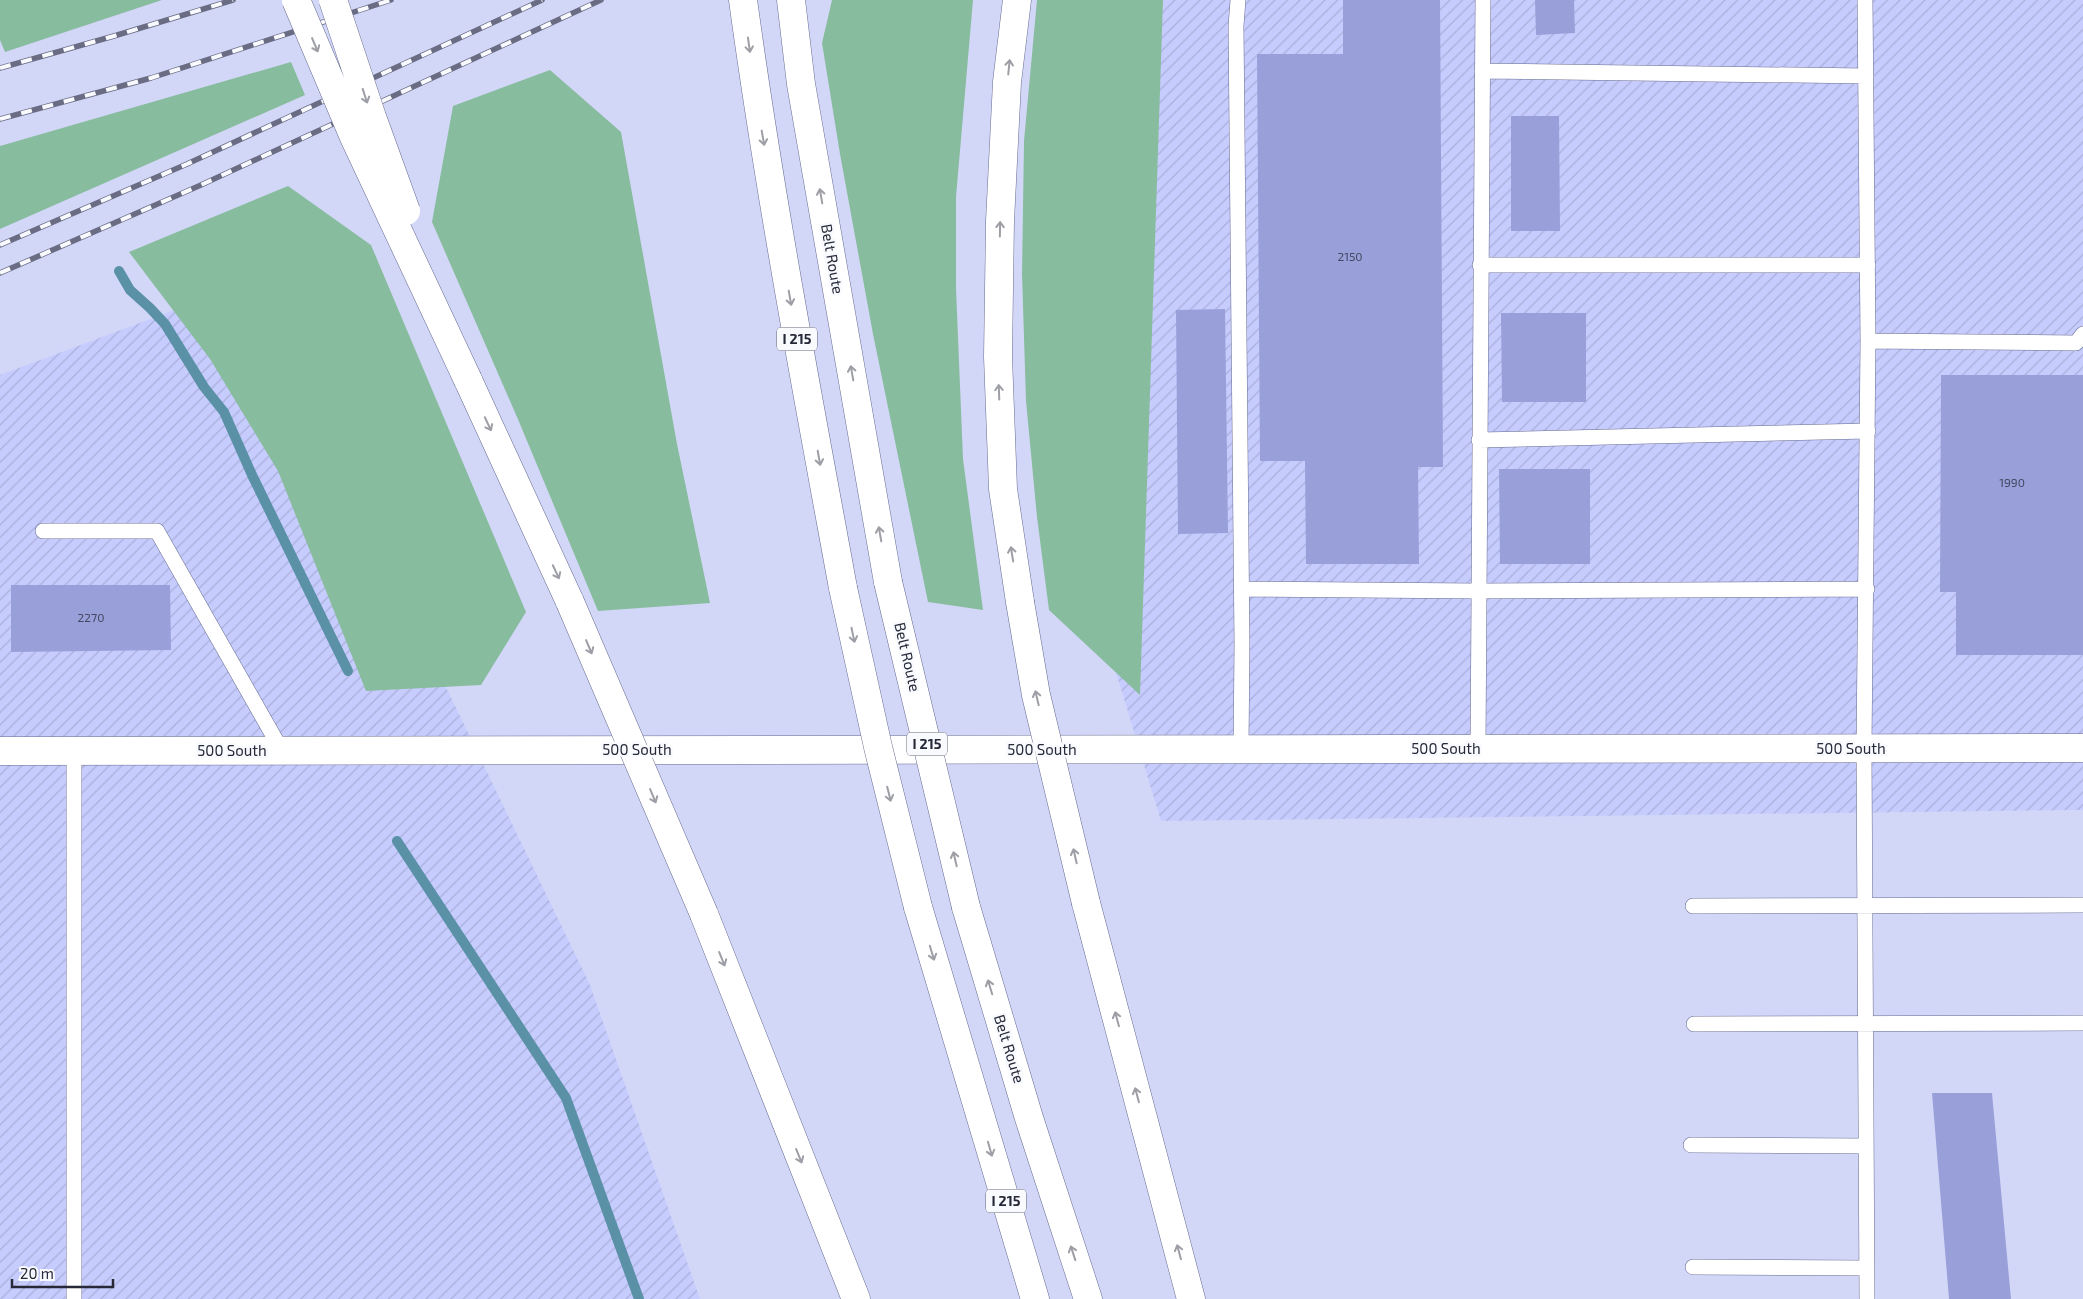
<svg xmlns="http://www.w3.org/2000/svg" width="2083" height="1299" font-family="'Exo 2',sans-serif">
<defs>
<pattern id="industrial-furrows" width="10" height="10" patternUnits="userSpaceOnUse" patternTransform="scale(1.25)"><rect width="10" height="10" fill="#c6ccfd"/><path d="M-1 1l2-2M0 10L10 0M9 11l2-2" fill="none" stroke="#aaafda"/></pattern>
</defs>
<rect width="100%" height="100%" fill="#d2d7f8"/>
<!-- industrial -->
<path fill="url(#industrial-furrows)" d="M1122,0H2083V810L1161,821L1088,580Z
M250,282L590,985L700,1299H0V375Z"/>
<!-- green -->
<path fill="#88bc9e" d="M0,0H162L5,52L0,40Z
M832,0H973L956,197V288L963,459L983,610L928,602L873,334L840,154L822,43Z
M1037,0H1163L1140,695L1049,610L1037,517L1026,401L1022,274L1024,141Z
M291,62L305,95L0,229V146Z
M550,70L621,132L677,444L710,603L598,611L517,417L432,222L453,106Z
M288,186L371,245L526,612L481,685L366,691L278,471L210,359L129,252Z"/>
<g fill="none" stroke-linecap="round" stroke-linejoin="round">
<!-- stream -->
<path stroke="#5b91a6" stroke-width="10" d="M119,271L130,290L150,308L165,324L204,387L224,412L252,475L348,671
M397,841L566,1098L639,1299"/>
</g>
<!-- building -->
<path fill="#99a0d9" d="M1343,0H1440L1443,467H1418L1419,564H1306L1305,461H1260L1257,54H1343Z
M1535,0H1574L1575,33L1536,35Z
M1511,116H1559L1560,231H1511Z
M1225,309L1228,533L1178,534L1176,310Z
M1501,313H1586V402H1502Z
M1941,375H2083V655H1956V592H1940Z
M1499,469H1590V564H1500Z
M11,585H170L171,650L11,652Z
M1932,1093H1992L2011,1299H1949Z"/>
<g fill="none" stroke-linecap="round" stroke-linejoin="round">
<defs>
<path id="service" d="M1238,0L1236,26L1242,644L1241,750
M1865,0L1868,341L1864,749L1867,1299
M1482,71L1866,76
M1480,265H1868
M1868,341L2076,343L2083,334
M1479,440L1868,431
M43,531H157L282,751
M1242,589L1478,591L1867,589
M1478,749L1483,0
M74,751V1299
M1693,906L2083,905
M1694,1024L2083,1023
M1691,1145L1866,1146
M1693,1267L1867,1268"/>
<path id="tertiary" d="M0,751L2083,748"/>
<path id="motorway" d="M743,0C770,197 807,392 843,588
M791,0L801,84L888,582
M1017,0L1007,82L1000,221L998,357L1003,489L1020,602
M468,380L570,602
M1086,903L1191,1299
M918,907L1035,1299
M966,907L1029,1118L1088,1299
M704,914L856,1299"/>
</defs>
<!-- service casing -->
<use href="#service" stroke="#676c90" stroke-width="16"/>
<!-- tertiary casing -->
<use href="#tertiary" stroke="#676c90" stroke-width="29"/>
<!-- motorway casing -->
<use href="#motorway" stroke="#676c90" stroke-width="29"/>
<!-- service -->
<use href="#service" stroke="#fff" stroke-width="15"/>
<!-- tertiary -->
<use href="#tertiary" stroke="#fff" stroke-width="28"/>
<!-- motorway -->
<use href="#motorway" stroke="#fff" stroke-width="28"/>
<defs>
<path id="rail" d="M0,68L114,36L233,0
M0,119L151,78L391,0
M0,245L187,164L542,0
M0,273L201,185L601,0"/>
</defs>
<!-- rail casing -->
<use href="#rail" stroke="#696c83" stroke-width="5.5"/>
<!-- rail -->
<use href="#rail" stroke="#f9fafe" stroke-width="4" stroke-dasharray="11" stroke-linecap="butt"/>
<defs>
<path id="motorway-bridge" d="M296,0L354,137L468,380
M333,0L372,117L406,211
M888,582L966,907
M843,588L878,747L918,907
M570,602L704,914
M1020,602L1036,695L1086,903"/>
</defs>
<!-- motorway-bridge casing -->
<use href="#motorway-bridge" stroke="#676c90" stroke-width="29" stroke-linecap="butt"/>
<!-- motorway-bridge -->
<use href="#motorway-bridge" stroke="#fff" stroke-width="28"/>
</g>
<!-- one-way arrows -->
<defs><path id="oneway-shaft" d="M-6 0H5M1.5-3L5.5 0L1.5 3" fill="none" stroke-width="1.6" stroke-linecap="round" stroke-linejoin="round" transform="scale(1.25)"/></defs>
<g stroke="#9e9fa6">
<use href="#oneway-shaft" transform="translate(315 45) rotate(67)"/>
<use href="#oneway-shaft" transform="translate(749 45) rotate(82)"/>
<use href="#oneway-shaft" transform="translate(1009 67) rotate(-84)"/>
<use href="#oneway-shaft" transform="translate(365 96) rotate(72)"/>
<use href="#oneway-shaft" transform="translate(763 138) rotate(80)"/>
<use href="#oneway-shaft" transform="translate(821 196) rotate(-100)"/>
<use href="#oneway-shaft" transform="translate(1000 229) rotate(-89)"/>
<use href="#oneway-shaft" transform="translate(790 298) rotate(80)"/>
<use href="#oneway-shaft" transform="translate(852 373) rotate(-100)"/>
<use href="#oneway-shaft" transform="translate(999 392) rotate(-92)"/>
<use href="#oneway-shaft" transform="translate(488 424) rotate(65)"/>
<use href="#oneway-shaft" transform="translate(819 458) rotate(80)"/>
<use href="#oneway-shaft" transform="translate(880 534) rotate(-100)"/>
<use href="#oneway-shaft" transform="translate(1012 554) rotate(-99)"/>
<use href="#oneway-shaft" transform="translate(556 572) rotate(65)"/>
<use href="#oneway-shaft" transform="translate(853 635) rotate(78)"/>
<use href="#oneway-shaft" transform="translate(589 647) rotate(67)"/>
<use href="#oneway-shaft" transform="translate(1037 698) rotate(-103)"/>
<use href="#oneway-shaft" transform="translate(889 794) rotate(76)"/>
<use href="#oneway-shaft" transform="translate(653 796) rotate(67)"/>
<use href="#oneway-shaft" transform="translate(1075 856) rotate(-103)"/>
<use href="#oneway-shaft" transform="translate(955 859) rotate(-103)"/>
<use href="#oneway-shaft" transform="translate(932 953) rotate(73)"/>
<use href="#oneway-shaft" transform="translate(722 959) rotate(68)"/>
<use href="#oneway-shaft" transform="translate(990 987) rotate(-107)"/>
<use href="#oneway-shaft" transform="translate(1117 1019) rotate(-105)"/>
<use href="#oneway-shaft" transform="translate(1137 1095) rotate(-105)"/>
<use href="#oneway-shaft" transform="translate(990 1149) rotate(74)"/>
<use href="#oneway-shaft" transform="translate(799 1156) rotate(68)"/>
<use href="#oneway-shaft" transform="translate(1179 1252) rotate(-105)"/>
<use href="#oneway-shaft" transform="translate(1073 1253) rotate(-108)"/>
</g>
<g text-anchor="middle" stroke-width="5" stroke-linejoin="round" paint-order="stroke">
<!-- number labels -->
<g font-size="12" fill="#444761">
<text x="1350" y="261">2150</text>
<text x="2012" y="487">1990</text>
<text x="91" y="622">2270</text>
</g>
<!-- shield labels -->
<g fill="#f9fafe" stroke="#666874" stroke-width="1">
<rect x="777" y="327.5" width="40" height="23" rx="4"/>
<rect x="907" y="732.5" width="40" height="23" rx="4"/>
<rect x="986" y="1189.5" width="40" height="23" rx="4"/>
</g>
<g font-size="14" font-weight="bold" fill="#272939">
<text x="797" y="344">I 215</text>
<text x="927" y="749">I 215</text>
<text x="1006" y="1206">I 215</text>
</g>
<!-- street labels -->
<g font-size="15" fill="#272939" stroke="#f9fafe">
<text transform="translate(832 259) rotate(80)" y="5">Belt Route</text>
<text transform="translate(907 657) rotate(77)" y="5">Belt Route</text>
<text x="1446" y="754">500 South</text>
<text x="1851" y="754">500 South</text>
<text x="637" y="755">500 South</text>
<text x="1042" y="755">500 South</text>
<text x="232" y="756">500 South</text>
<text transform="translate(1009 1049) rotate(73)" y="5">Belt Route</text>
</g>
</g>
<!-- scale -->
<path d="M12 1279v8h101v-8" fill="none" stroke="#272939" stroke-width="2.5"/>
<text x="20" y="1279" font-size="15" fill="#272939" stroke="#f9fafe" stroke-width="4" paint-order="stroke">20 m</text>
</svg>
